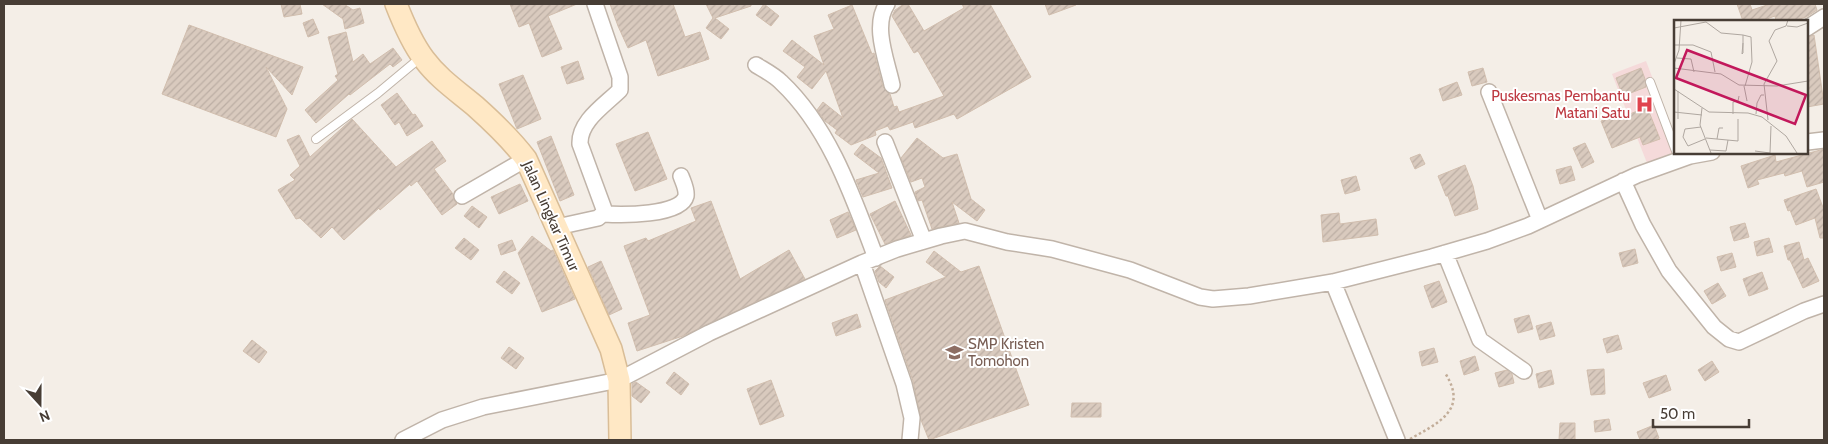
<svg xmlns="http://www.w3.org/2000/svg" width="1828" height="444" font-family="Cabin,sans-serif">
<defs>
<pattern id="building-hatch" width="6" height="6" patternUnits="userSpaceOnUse" patternTransform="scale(1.25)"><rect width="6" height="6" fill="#d9cabe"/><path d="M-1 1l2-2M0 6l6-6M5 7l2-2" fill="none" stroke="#bcaea4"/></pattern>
</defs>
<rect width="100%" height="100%" fill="#f4eee7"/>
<!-- medical -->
<path fill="#f5dada" d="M1646,61L1675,137V152L1647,163L1612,74Z"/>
<!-- building -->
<path fill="url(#building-hatch)" stroke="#d1beae" d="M281,4H300L302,14L284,17Z
M322,4H344L353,10L360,8L364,23L345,29L343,19Z
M510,4H577L548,16L562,49L542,57L529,23L519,27Z
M610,4H673L685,37L700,32L709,59L658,76L646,40L628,48L618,26Z
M706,4H751V6L715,18L729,29L721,39L706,28L713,18Z
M764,4L779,16L771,26L756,15Z
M904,4H908L924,31L964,8L962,4H990L1031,77L957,119L954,114L915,128L913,122L890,130L888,126L875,131L876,135L851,145L835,133L837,130L825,121L817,110L823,102L843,118L826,71L812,89L797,77L805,67L783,51L792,40L824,65L814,36L834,29L828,15L852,5L872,54L874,53L883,87L890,94L894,107L897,106L899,112L944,96L918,51L914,53L892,16L895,10Z
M1045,4H1076V5L1049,15Z
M1737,4H1750L1752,10L1770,4H1815L1817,10L1806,17L1793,21H1776L1775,16L1761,21H1743Z
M313,19L319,33L308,37L303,23Z
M189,25L303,67L292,95L266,67L287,109L276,137L162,94Z
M346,32L353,62L363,54L370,64L393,48L402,60L393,67L390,64L350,95L349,94L316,123L305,110L338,80L335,76L338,74L328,37Z
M1814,35L1824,104L1807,107V37Z
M578,61L584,79L567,84L561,67Z
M1483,68L1487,82L1472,86L1468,72Z
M1641,68L1645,79L1646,87L1623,96L1616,78Z
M523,75L541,119L517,129L499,84Z
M1457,82L1462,95L1443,101L1439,89Z
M397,93L413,115L415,114L423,126L407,136L399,122L395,125L381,105Z
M1647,107L1660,139L1643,145L1640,137L1612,148L1601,121L1619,115L1620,118Z
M352,119L396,167L432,141L446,161L434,169L453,194L454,200L457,204L442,215L417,181L411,186L410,184L380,210L379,208L344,240L332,227L321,238L300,218L296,219L278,190L295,180L290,175L300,166L287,140L299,135L310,157Z
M648,132L667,179L635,191L616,144Z
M551,136L574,195L560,201L537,142Z
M917,138L943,158L957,154L971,199L985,210L977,221L952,202L959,223L932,229L922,200L918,201L915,192L925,187L922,178L911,182L901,158Z
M1585,143L1594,162L1582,168L1573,148Z
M862,144L881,158L892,188L863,197L856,180L879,173L854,154Z
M1824,149V182L1807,187L1802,171L1785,176L1784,173L1757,180L1759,184L1748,188L1741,166L1775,155L1776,162Z
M1420,154L1425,164L1415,169L1410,158Z
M1465,165L1473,186L1478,209L1455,216L1448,196H1446L1438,176Z
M1571,166L1575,180L1560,184L1556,170Z
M1356,176L1360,190L1345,194L1341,180Z
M520,184L528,201L499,214L491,197Z
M1816,189L1824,210V238H1820L1815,218L1796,225L1790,210L1788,211L1784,200Z
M711,201L740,279L789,250L805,279L683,336L637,351L628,323L650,315L624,246L646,238L648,241L696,221L691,208Z
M895,201L911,235L885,244L870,214Z
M472,206L487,217L479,228L464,216Z
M848,212L856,230L837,238L830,220Z
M1339,213L1340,224L1376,219L1378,235L1323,242L1321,215Z
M1745,223L1749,237L1734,241L1730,227Z
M532,236L551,251L553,250L575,299L542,312L518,253Z
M464,238L479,250L471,260L455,248Z
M1769,238L1773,252L1757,256L1754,242Z
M512,240L516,250L501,255L498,245Z
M1799,242L1804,260L1808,258L1819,281L1803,288L1790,260H1788L1784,246Z
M1635,249L1638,263L1623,267L1619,253Z
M934,251L961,272L979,266L1029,405L929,440L921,420L913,381L885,300L946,277L926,262Z
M1732,253L1736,267L1721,271L1717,257Z
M601,261L622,309L609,315L588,267Z
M880,266L894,277L886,288L879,282L875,271Z
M504,271L520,283L512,294L496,282Z
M1762,272L1768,289L1749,296L1743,279Z
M1439,281L1447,302L1432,308L1424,286Z
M1718,283L1726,296L1712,304L1704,291Z
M857,314L861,327L836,336L832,323Z
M1529,315L1533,329L1518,333L1514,319Z
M1551,322L1555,336L1540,340L1536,326Z
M1618,335L1622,349L1607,353L1603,339Z
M252,340L267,352L259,363L243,351Z
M509,347L524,358L516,369L501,358Z
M1434,348L1438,362L1422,366L1419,352Z
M1475,356L1479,370L1464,375L1460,361Z
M1712,361L1719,372L1705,381L1698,370Z
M1604,369L1605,394L1591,395L1587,370Z
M1507,370L1512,374L1514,383L1499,387L1495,373Z
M1551,370L1554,384L1539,388L1536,374Z
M674,372L689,384L681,395L666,383Z
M1666,375L1671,390L1649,398L1643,383Z
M771,380L784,416L760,425L747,389Z
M636,382L650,392L641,403L632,396V384Z
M1072,403H1101V417H1071Z
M1609,419L1611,430L1595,432L1594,421Z
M1560,423H1575V440H1559Z
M1654,425L1659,438L1653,440H1640L1637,432Z"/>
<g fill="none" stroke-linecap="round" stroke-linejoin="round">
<defs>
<path id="lane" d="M1650,82L1676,151
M316,139L378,93L420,58"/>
<path id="street" d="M887,4C872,26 887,61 892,85
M1807,28L1824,17
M756,65C764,70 774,75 781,82C830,128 853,197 876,258
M1489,92L1540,220
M885,142L924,241
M1807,142L1824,140
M1623,181L1643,225L1669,271L1714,327L1729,339L1739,342L1804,311L1824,304
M462,196L526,159
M604,214C621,215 681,216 686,196C687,189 683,182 681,176
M557,227L598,218L605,212L580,144C579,121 605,105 620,90V77L595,4
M1445,253L1480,340L1524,371
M862,263L904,384L912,418L910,440
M1333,282L1397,440
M403,440L442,420L483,407L619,380L709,333L862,263L897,249L941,236L965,231L1007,242L1052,249L1130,270L1200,297L1213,299L1249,296L1333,282L1432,257L1487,241L1528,226L1637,175L1690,156L1712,152"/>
<path id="secondary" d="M396,4C403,22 412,43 424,59C438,78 457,91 475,106C494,123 511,139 526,159L611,349L619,380L620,440"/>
</defs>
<!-- lane casing -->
<use href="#lane" stroke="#c0b4a9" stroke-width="10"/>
<!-- street casing -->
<use href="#street" stroke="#c0b4a9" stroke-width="18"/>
<!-- secondary casing -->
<use href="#secondary" stroke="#d9bd97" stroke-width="24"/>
<!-- path -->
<path stroke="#c2ad99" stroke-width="2.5" stroke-dasharray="2.5 2.5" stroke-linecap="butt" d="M1410,439C1438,423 1469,410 1445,373"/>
<!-- lane -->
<use href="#lane" stroke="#fff" stroke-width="8"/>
<!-- street -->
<use href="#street" stroke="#fff" stroke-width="15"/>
<!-- secondary -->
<use href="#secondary" stroke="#ffe8c5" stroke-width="21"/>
</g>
<!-- icons -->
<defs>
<symbol id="hospital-bare" viewBox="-9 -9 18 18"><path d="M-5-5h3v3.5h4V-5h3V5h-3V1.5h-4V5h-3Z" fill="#e0444e" stroke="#fff" stroke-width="2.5" paint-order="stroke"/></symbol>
<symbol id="school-bare" viewBox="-9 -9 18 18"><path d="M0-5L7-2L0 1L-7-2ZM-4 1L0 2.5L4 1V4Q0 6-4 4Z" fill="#8d6e63" stroke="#fff" stroke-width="2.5" paint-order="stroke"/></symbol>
</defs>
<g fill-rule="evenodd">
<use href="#hospital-bare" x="1632" y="92" width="25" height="25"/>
<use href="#school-bare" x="942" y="340" width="25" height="25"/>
</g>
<g text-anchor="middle" stroke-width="4" stroke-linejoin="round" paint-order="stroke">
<!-- health labels -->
<g font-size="15" fill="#be3a42" stroke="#fff" text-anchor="end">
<text x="1630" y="101">Puskesmas Pembantu<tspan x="1630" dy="17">Matani Satu</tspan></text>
</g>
<!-- street labels -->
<g font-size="15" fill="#473d35" stroke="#fff">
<text transform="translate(551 216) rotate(66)" y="5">Jalan Lingkar Timur</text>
</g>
<!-- education labels -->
<g font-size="15" fill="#785e54" stroke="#fff" text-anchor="start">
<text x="968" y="349">SMP Kristen<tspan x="968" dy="17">Tomohon</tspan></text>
</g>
</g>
<!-- overview -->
<g transform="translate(1674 20)">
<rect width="134" height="134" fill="#f4eee7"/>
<path fill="none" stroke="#afa7a0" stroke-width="1" d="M113,6L123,7L134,3M0,8L32,2L47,13L69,15V33L68,34L69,23M69,15L77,17L78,42L71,66M0,25H19L37,32L41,52M3,38L17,39L20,52M0,44L5,30L7,0M0,48L47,54L65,65L103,66L134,61M70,66L73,81M0,69L35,92L74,93L88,97L112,116L123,133M28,88L26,105L37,133M0,92L28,95M59,94V82L64,81L65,76M82,94L83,83L87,75H90M4,99V71M94,100L90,64L103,41L95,21L101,10L112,6L114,0M27,107L11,109L9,117L14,126L31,119M32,118L64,121V99M43,119L45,108H49M36,130L52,131L54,120M81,131L96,133M96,133L97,106"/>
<path fill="#c2185b" fill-opacity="0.15" stroke="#c2185b" stroke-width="2.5" d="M13,30L132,75L121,104L2,58Z"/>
<rect width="134" height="134" fill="none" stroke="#473d35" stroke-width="2.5"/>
</g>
<!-- border -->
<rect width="1828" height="444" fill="none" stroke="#473d35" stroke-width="10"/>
<!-- north arrow -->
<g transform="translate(40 404) rotate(159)" stroke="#ffffff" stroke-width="4" paint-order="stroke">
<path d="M0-4L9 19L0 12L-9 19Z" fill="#473d35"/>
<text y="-8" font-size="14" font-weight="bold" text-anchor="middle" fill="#473d35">N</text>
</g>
<!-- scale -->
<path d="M1653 419v8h96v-8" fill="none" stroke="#473d35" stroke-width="2.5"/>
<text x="1660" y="419" font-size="15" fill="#473d35" stroke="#ffffff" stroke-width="4" paint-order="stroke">50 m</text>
</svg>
